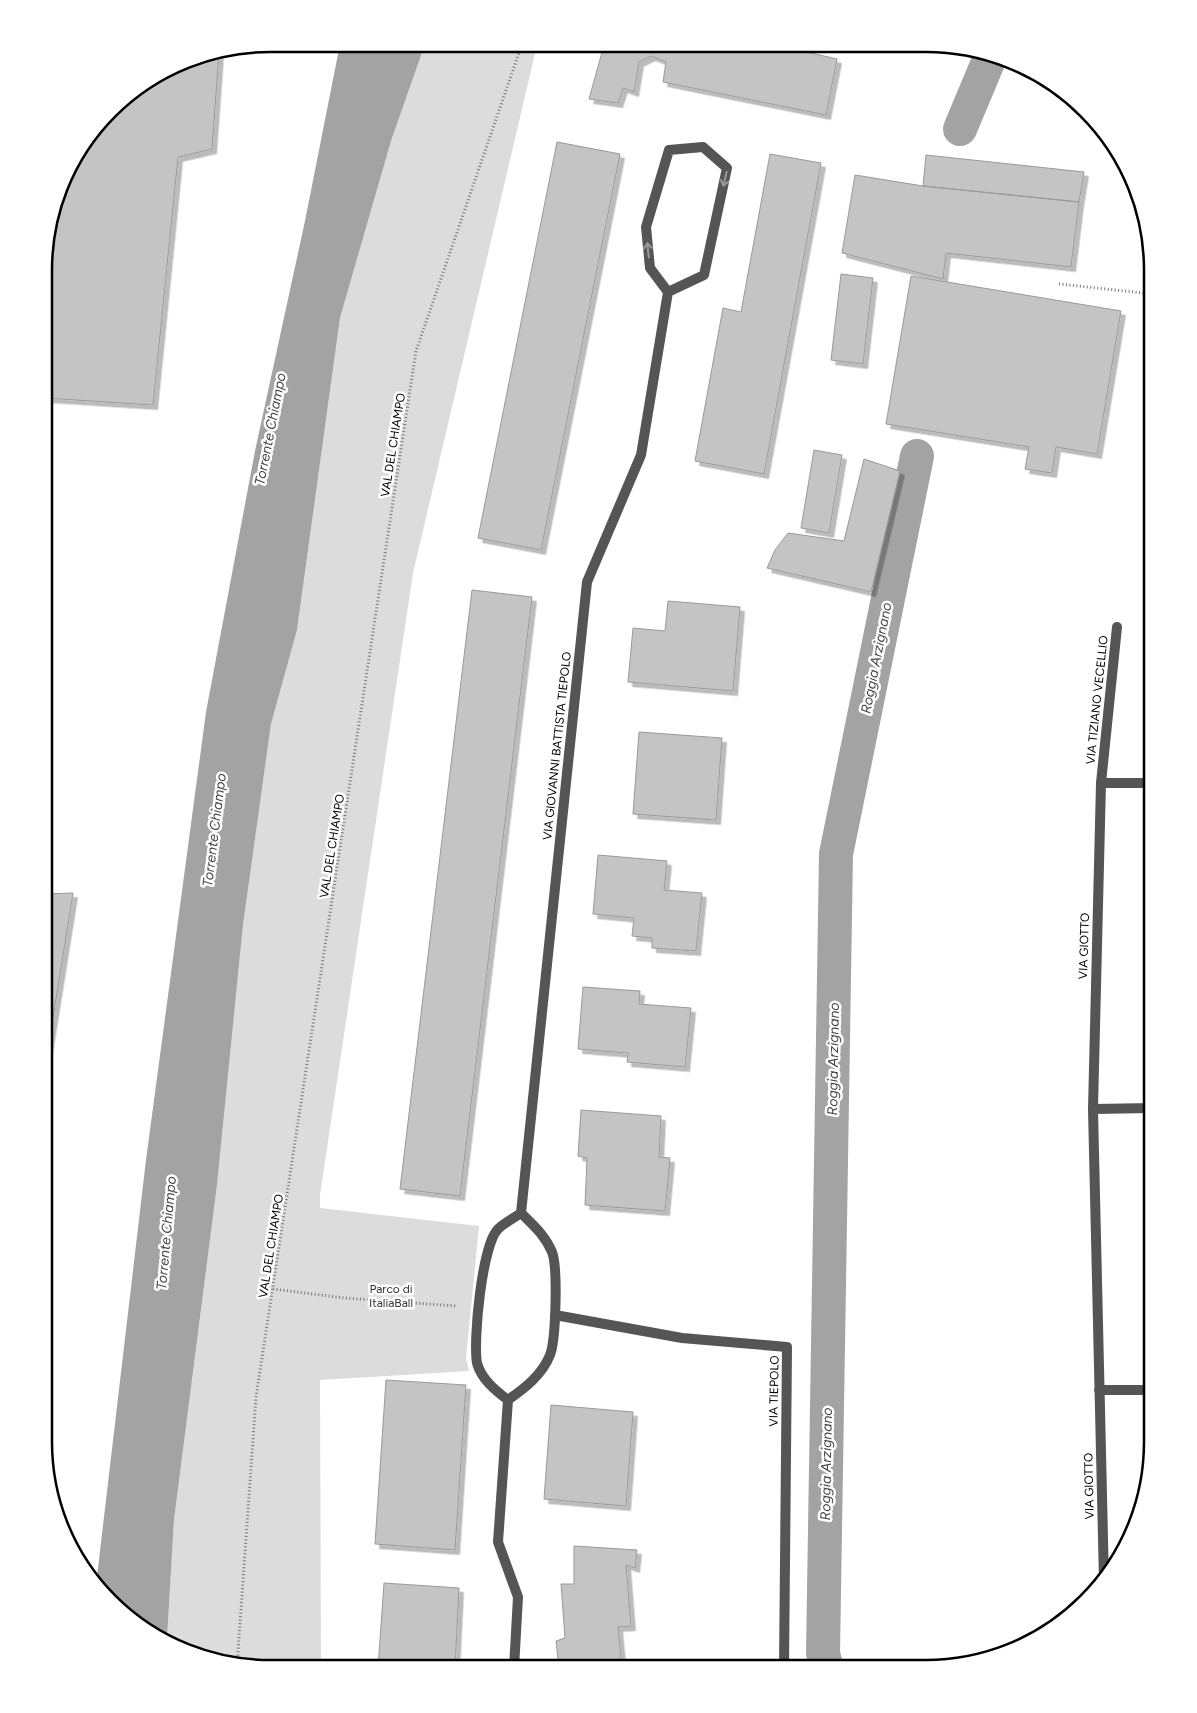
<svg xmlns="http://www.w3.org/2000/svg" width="1197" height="1713" font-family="Figtree,sans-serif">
<defs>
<filter id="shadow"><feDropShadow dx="4.5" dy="4.5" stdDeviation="0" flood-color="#0004"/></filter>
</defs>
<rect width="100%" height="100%" fill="#fff"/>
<!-- green -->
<path fill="#dcdcdc" d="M425,44L537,45L413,573L320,1195V1208L479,1226L466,1358L469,1371L320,1380L321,1668L242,1667L167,1639L174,1520L217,1185L243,925L271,724L297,630L340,318L391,141Z"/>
<!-- water -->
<path fill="#a3a3a3" d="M340,44H425L391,141L340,318L297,630L271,724L243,925L217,1185L174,1520L167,1639L144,1631L96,1585L146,1160L206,712L255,451L305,221Z"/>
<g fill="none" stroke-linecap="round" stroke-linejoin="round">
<!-- canal -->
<path stroke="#a3a3a3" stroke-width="34" d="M960,129L991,55
M827,1669L823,1653L836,854L917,456"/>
</g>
<!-- building -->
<path fill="#c4c4c4" stroke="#999" filter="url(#shadow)" d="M604,45H776L837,59L826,115L663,82L666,62L651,56L639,62L634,92L623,88L618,103L589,99Z
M219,52L212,149L178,157L153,405L45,398L46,241L74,158L121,100L198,56Z
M557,142L620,154L541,550L478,538Z
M770,154L821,163L764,474L695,461L723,308L741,312Z
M926,155L1084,172L1079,202L923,186Z
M855,175L923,186L1079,202L1071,267L946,253L943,279L842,253Z
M841,274L873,278L863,364L831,360Z
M911,276L1121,311L1097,454L1056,447L1052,473L1025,469L1029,447L886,424Z
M814,450L842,455L829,533L801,528Z
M864,459L900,471L871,592L767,568L775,550L788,533L844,541Z
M472,590L532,597L460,1196L400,1189Z
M668,601L740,607L733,691L628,682L633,628L665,631Z
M639,732L722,738L716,820L633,814Z
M598,855L667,861L664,890L702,893L696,951L652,948V938L632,936L634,918L593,914Z
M73,893L44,1074L45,894Z
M583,987L640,991L639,1004L691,1008L685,1067L627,1062L628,1053L578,1049Z
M581,1110L661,1116L659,1157L670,1158L665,1211L585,1205L587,1158L578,1156Z
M386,1380L466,1385L455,1550L375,1544Z
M551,1405L633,1412L626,1506L544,1499Z
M574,1546L637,1550L635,1568L626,1565L631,1626L618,1627L622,1668H559L556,1641L565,1638L561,1584H574Z
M384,1583L459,1588L455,1668H378Z"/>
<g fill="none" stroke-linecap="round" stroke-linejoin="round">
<!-- path -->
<path stroke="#777" stroke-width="3" stroke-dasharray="1 2.5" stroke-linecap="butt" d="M1059,284L1153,294
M273,1289L345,1298L456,1306
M237,1666L256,1397L416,351L522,44"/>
<!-- street -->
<path stroke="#555" stroke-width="10" d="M1117,627L1101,783H1153
M1101,783L1093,1109L1153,1108
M1093,1109L1104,1581
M555,1315L682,1338L787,1347L784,1669
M1099,1390H1153
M508,1400C496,1391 481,1379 477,1363C473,1340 482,1245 498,1229C504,1223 514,1218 521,1213L587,582L641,455L668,292L650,268L646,227L669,150L703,147L727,168L704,275L668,292
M514,1668L518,1597L498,1542L508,1400C525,1388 542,1375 550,1355C556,1340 558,1267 552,1252C545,1235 533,1225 521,1213"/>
</g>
<!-- one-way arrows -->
<defs><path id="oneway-shaft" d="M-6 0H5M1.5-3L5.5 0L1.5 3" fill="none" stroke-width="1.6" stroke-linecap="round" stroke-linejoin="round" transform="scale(1.25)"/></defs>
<g stroke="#999">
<use href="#oneway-shaft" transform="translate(725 179) rotate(103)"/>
<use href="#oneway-shaft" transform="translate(648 250) rotate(-96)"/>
</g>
<g text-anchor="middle" stroke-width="5" stroke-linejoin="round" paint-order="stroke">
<!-- street labels -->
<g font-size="12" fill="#000" stroke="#fff">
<text transform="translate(393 445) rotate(-81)" y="4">VAL DEL CHIAMPO</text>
<text transform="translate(1097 700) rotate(-84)" y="4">VIA TIZIANO VECELLIO</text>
<text transform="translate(557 746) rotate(-84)" y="4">VIA GIOVANNI BATTISTA TIEPOLO</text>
<text transform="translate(332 846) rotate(-81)" y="4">VAL DEL CHIAMPO</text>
<text transform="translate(1084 946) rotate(-88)" y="4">VIA GIOTTO</text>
<text transform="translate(271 1246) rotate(-81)" y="4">VAL DEL CHIAMPO</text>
<text transform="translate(774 1391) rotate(-89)" y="4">VIA TIEPOLO</text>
<text transform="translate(1089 1486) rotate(-91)" y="4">VIA GIOTTO</text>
</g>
<!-- park labels -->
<g font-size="12" fill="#333" stroke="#fff">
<text x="391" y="1293">Parco di<tspan x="391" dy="14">ItaliaBall</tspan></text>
</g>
<!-- water labels -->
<g font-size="14" font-style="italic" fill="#444" stroke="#fff">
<text transform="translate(270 429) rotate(-79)" y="5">Torrente Chiampo</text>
<text transform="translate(876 658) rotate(-79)" y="5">Roggia Arzignano</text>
<text transform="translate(214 830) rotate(-83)" y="5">Torrente Chiampo</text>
<text transform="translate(833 1059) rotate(-89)" y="5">Roggia Arzignano</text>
<text transform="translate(166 1233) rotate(-85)" y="5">Torrente Chiampo</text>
<text transform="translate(826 1464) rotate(-89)" y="5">Roggia Arzignano</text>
</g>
</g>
<!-- crop -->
<path d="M0 0H1197V1713H0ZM270 52H926A218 218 0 0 1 1144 270V1442A218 218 0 0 1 926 1660H270A218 218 0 0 1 52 1442V270A218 218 0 0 1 270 52Z" fill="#fff" fill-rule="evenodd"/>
<path fill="none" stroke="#000" stroke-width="2.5" d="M270 52H926A218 218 0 0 1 1144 270V1442A218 218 0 0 1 926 1660H270A218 218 0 0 1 52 1442V270A218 218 0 0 1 270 52Z"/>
</svg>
